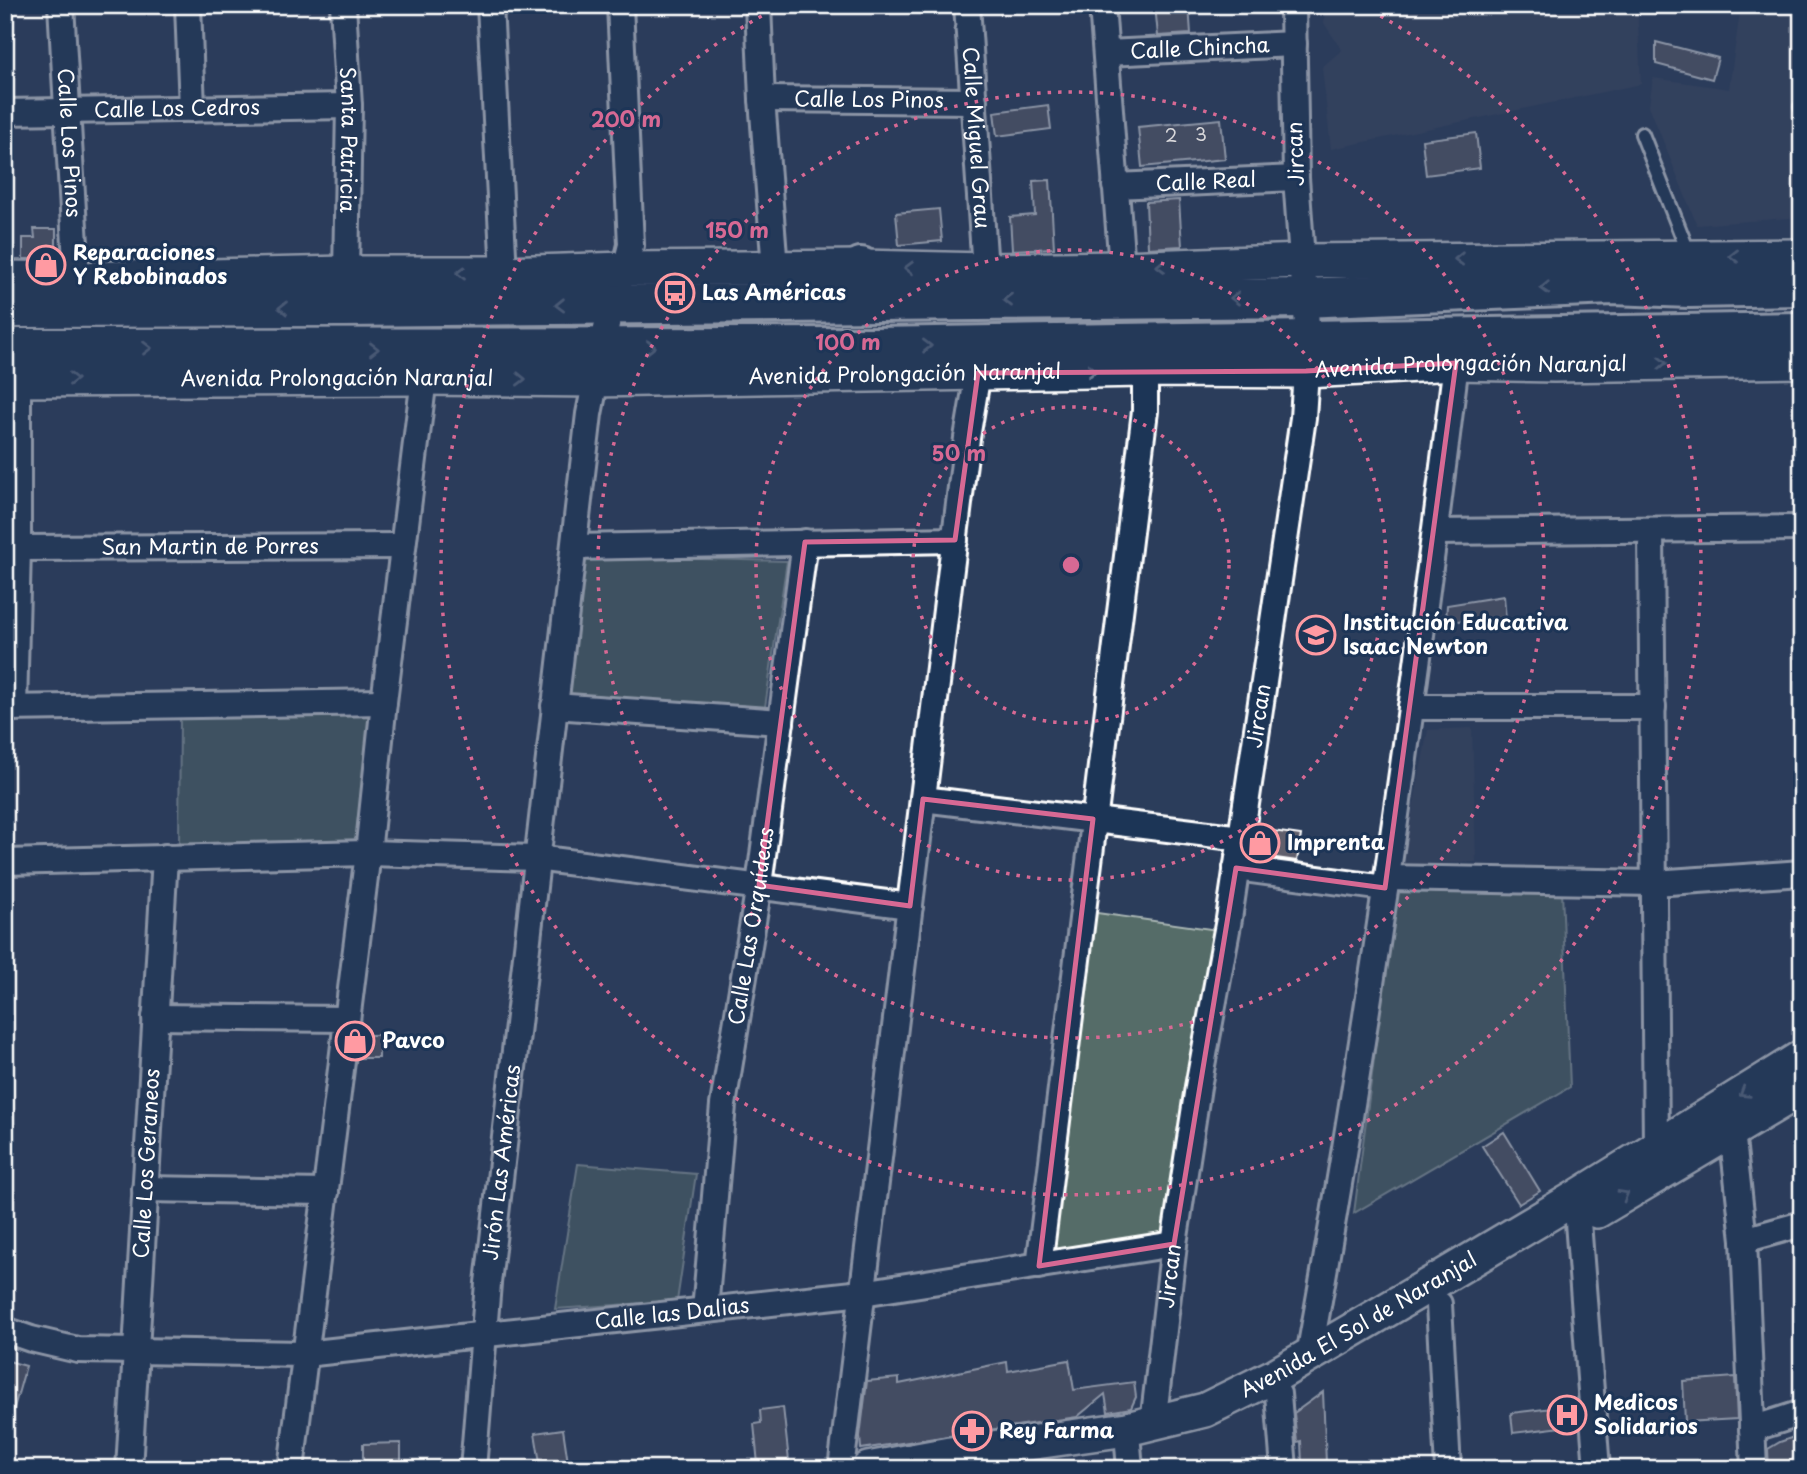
<svg xmlns="http://www.w3.org/2000/svg" width="1807" height="1474" font-family="'Playpen Sans',sans-serif">
<rect width="100%" height="100%" fill="#2b3d5b"/>
<filter id="ink" filterUnits="userSpaceOnUse"><feTurbulence type="fractalNoise" baseFrequency=".0143" numOctaves="2"/><feDisplacementMap in="SourceGraphic" scale="14" xChannelSelector="R" yChannelSelector="G"/><feConvolveMatrix kernelMatrix="1 2 1 2 8 2 1 2 1" color-interpolation-filters="sRGB"/></filter>
<g filter="url(#ink)">
<!-- built -->
<path fill="#3b4760" d="M1326,5H1637L1641,84L1331,149L1322,67L1342,50L1324,23Z
M1741,5H1802V217L1697,225L1649,106L1653,78L1729,89Z
M1472,728L1476,862L1402,865L1428,730Z"/>
<!-- green -->
<path fill="#556c68" stroke="#aab6b4" stroke-width="2" d="M581,556L787,561L765,707L561,695Z
M370,715L356,843L179,847L180,717Z
M1396,889L1562,891L1570,1087L1354,1213Z
M1090,912L1218,930L1166,1233L1051,1251Z
M578,1164L696,1174L677,1301L555,1309Z"/>
<!-- building -->
<path fill="#615f6c" stroke="#fff" stroke-width="2" d="M1155,5H1189L1191,34L1158,36Z
M1656,42L1718,58L1712,79L1656,64Z
M1048,105L1051,129L997,136L994,112Z
M1221,119L1225,159L1142,167L1138,127Z
M1476,133L1480,168L1426,175L1422,140Z
M1050,180L1054,248L1012,250L1010,217L1035,215L1033,181Z
M1179,200L1182,246L1148,248L1146,202Z
M939,209L942,241L899,245L896,213Z
M34,229H56V259H23V238H35Z
M1504,596L1506,620L1446,621L1447,605Z
M1258,829L1301,835L1297,861L1254,855Z
M360,1035H379V1058H357Z
M1504,1132L1540,1191L1519,1204L1482,1146Z
M5,1360L26,1366L10,1422H5Z
M1069,1360L1074,1390L1134,1382L1136,1397L1131,1408L1108,1412L1105,1394L1077,1417L861,1449L860,1436L867,1381L899,1378V1384L1007,1362L1008,1371Z
M1735,1377L1737,1419L1685,1422L1683,1381Z
M1323,1392L1326,1463L1302,1464L1301,1441L1297,1442L1294,1413Z
M1576,1405L1578,1425L1513,1433L1511,1413Z
M783,1407L789,1461L758,1464L754,1424L761,1423L760,1410Z
M563,1429L569,1469H541L535,1433Z
M1802,1434V1467L1769,1469L1768,1449L1780,1442Z
M401,1443V1469H363V1444Z"/>
<g fill="none" stroke-linecap="round" stroke-linejoin="round">
<defs>
<path id="lane" d="M1801,107L1802,108
M1642,134L1689,254"/>
<g id="street">
<path id="s1" d="M61,5L77,279"/>
<path d="M188,5L192,109"/>
<path id="s2" d="M343,5L349,106L346,273"/>
<path d="M490,5L504,273"/>
<path d="M758,5L762,99L775,269"/>
<path id="s3" d="M967,5L985,270"/>
<path d="M1102,5L1122,268"/>
<path id="s4" d="M1106,53L1294,44"/>
<path id="s5" d="M762,99L974,101"/>
<path id="s6" d="M5,112L349,106"/>
<path id="s7" d="M1115,186L1296,178"/>
<path d="M1651,530L1656,1148"/>
<path d="M1435,532L1802,528"/>
<path d="M574,547L955,540"/>
<path id="s8" d="M18,548L403,546"/>
<path d="M554,706L781,722"/>
<path d="M1411,707H1653"/>
<path d="M5,708L384,702"/>
<path d="M14,708L18,548V379"/>
<path d="M923,799L1241,838"/>
<path d="M5,862L368,853L536,858L910,906"/>
<path d="M1236,868L1385,888"/>
<path d="M1387,878L1654,883L1802,873"/>
<path d="M155,1017L347,1019"/>
<path d="M1732,1131L1744,1240L1754,1469"/>
<path d="M145,1189L326,1192"/>
<path d="M1578,1222L1597,1469"/>
<path d="M1744,1240L1802,1224"/>
<path d="M1039,1266L1145,411V370"/>
<path d="M1439,1304L1448,1469"/>
<path id="s9" d="M705,1310L723,1105L759,885L805,542"/>
<path id="s10" d="M5,1330L31,1339L78,1350L305,1354L862,1293L1174,1244"/>
<path d="M1309,1356C1369,1027 1415,695 1456,363"/>
<path d="M1278,1394L1284,1469"/>
<path id="s11" d="M1153,1424L1174,1244L1198,1087L1229,919L1303,418L1308,339L1296,178L1293,5"/>
<path d="M1752,1429L1802,1413"/>
<path d="M1128,1445L1130,1469"/>
<path id="s12" d="M129,1469L165,857"/>
<path d="M291,1469L368,853L384,702L424,378"/>
<path id="s13" d="M473,1469L488,1283L589,414L611,304L625,269L631,245L620,5"/>
<path d="M841,1469L967,438L978,373"/>
</g>
<g id="secondary">
<path d="M5,278L77,279L346,273H504L625,269L861,267L985,270L1122,268L1303,261L1802,256"/>
<path id="s14" d="M5,380L424,378L595,380L1145,370L1306,371L1456,363L1554,365L1802,361"/>
<path d="M1597,1211L1802,1089"/>
<path id="s15" d="M868,1469L950,1454L1127,1429L1205,1410L1276,1375L1441,1278L1577,1197L1802,1057"/>
</g>
<path id="primary" d="M806,302L861,267
M5,308L344,307L1303,298L1613,285L1690,288L1802,286
M5,348L875,347L1802,332"/>
</defs>
<!-- lane casing -->
<use href="#lane" stroke="#fff" stroke-width="18"/>
<!-- street casing -->
<use href="#street" stroke="#fff" stroke-width="30"/>
<!-- secondary casing -->
<use href="#secondary" stroke="#fff" stroke-width="38"/>
<!-- primary casing -->
<use href="#primary" stroke="#fff" stroke-width="44"/>
<!-- lane -->
<use href="#lane" stroke="#1d3557" stroke-width="12"/>
<!-- street -->
<use href="#street" stroke="#1d3557" stroke-width="24"/>
<!-- secondary -->
<use href="#secondary" stroke="#1d3557" stroke-width="33"/>
<!-- primary -->
<use href="#primary" stroke="#1d3557" stroke-width="38"/>
</g>
<!-- one-way arrows -->
<defs><path id="oneway-chevron" d="M-2-3.5L2.5 0L-2 3.5" fill="none" stroke-width="1.6" stroke-linecap="round" stroke-linejoin="round" transform="scale(1.75)"/></defs>
<g stroke="#6c7c92">
<use href="#oneway-chevron" transform="translate(1734 256) rotate(180)"/>
<use href="#oneway-chevron" transform="translate(1459 259) rotate(179)"/>
<use href="#oneway-chevron" transform="translate(1161 266) rotate(178)"/>
<use href="#oneway-chevron" transform="translate(909 268) rotate(-179)"/>
<use href="#oneway-chevron" transform="translate(461 273) rotate(-180)"/>
<use href="#oneway-chevron" transform="translate(1545 288) rotate(178)"/>
<use href="#oneway-chevron" transform="translate(1235 298) rotate(180)"/>
<use href="#oneway-chevron" transform="translate(1008 300) rotate(180)"/>
<use href="#oneway-chevron" transform="translate(560 305) rotate(179)"/>
<use href="#oneway-chevron" transform="translate(283 308) rotate(180)"/>
<use href="#oneway-chevron" transform="translate(927 346) rotate(-1)"/>
<use href="#oneway-chevron" transform="translate(651 347)"/>
<use href="#oneway-chevron" transform="translate(147 348)"/>
<use href="#oneway-chevron" transform="translate(374 349)"/>
<use href="#oneway-chevron" transform="translate(1662 363) rotate(-1)"/>
<use href="#oneway-chevron" transform="translate(1092 371) rotate(-1)"/>
<use href="#oneway-chevron" transform="translate(73 379)"/>
<use href="#oneway-chevron" transform="translate(521 379) rotate(1)"/>
<use href="#oneway-chevron" transform="translate(1744 1093) rotate(148)"/>
<use href="#oneway-chevron" transform="translate(1624 1195) rotate(-30)"/>
</g>
</g>
<!-- marked area -->
<path d="M0 0H1807V1474H0ZM1456,363L1385,888L1236,868L1174,1244L1039,1266L1093,819L923,799L910,906L759,885L805,542L955,540L978,373L1306,371Z" fill="#2b3d5b" fill-opacity=".55" fill-rule="evenodd"/>
<path fill="none" stroke="#d76994" stroke-width="5" stroke-linejoin="round" d="M1456,363L1385,888L1236,868L1174,1244L1039,1266L1093,819L923,799L910,906L759,885L805,542L955,540L978,373L1306,371Z"/>
<!-- distance rings -->
<g fill="none" stroke="#d76994" stroke-width="3.5" stroke-dasharray="3.5 7">
<circle cx="1071" cy="565" r="158"/>
<circle cx="1071" cy="565" r="315"/>
<circle cx="1071" cy="565" r="473"/>
<path d="M1362 6A630 630 0 1 1 780 6"/>
</g>
<!-- icons -->
<defs>
<symbol id="shop-ring" viewBox="-11 -11 22 22"><circle r="9.5" fill="#1d3557" stroke="#ff9aa2" stroke-width="1.5"/><path d="M-5-2.5h2.3a2.7 3.5 0 0 1 5.4 0H5L5.5 6h-11ZM-1.5-2.5h3a1.5 2.3 0 0 0-3 0Z" fill="#ff9aa2"/></symbol>
<symbol id="bus-ring" viewBox="-11 -11 22 22"><circle r="9.5" fill="#1d3557" stroke="#ff9aa2" stroke-width="1.5"/><path d="M-5-6H5V4H4V6H2V4H-2V6H-4V4H-5ZM-3.5-4V0h7V-4ZM-3.5 1.2v1.5H-2V1.2ZM2 1.2v1.5H3.5V1.2Z" fill="#ff9aa2"/></symbol>
<symbol id="school-ring" viewBox="-11 -11 22 22"><circle r="9.5" fill="#1d3557" stroke="#ff9aa2" stroke-width="1.5"/><path d="M0-5L7-2L0 1L-7-2ZM-4 1L0 2.5L4 1V4Q0 6-4 4Z" fill="#ff9aa2"/></symbol>
<symbol id="hospital-ring" viewBox="-11 -11 22 22"><circle r="9.5" fill="#1d3557" stroke="#ff9aa2" stroke-width="1.5"/><path d="M-5-5h3v3.5h4V-5h3V5h-3V1.5h-4V5h-3Z" fill="#ff9aa2"/></symbol>
<symbol id="pharmacy-ring" viewBox="-11 -11 22 22"><circle r="9.5" fill="#1d3557" stroke="#ff9aa2" stroke-width="1.5"/><path d="M-2-6h4v4h4v4h-4v4h-4v-4h-4v-4h4Z" fill="#ff9aa2"/></symbol>
</defs>
<g fill-rule="evenodd">
<use href="#shop-ring" x="24" y="243" width="44" height="44"/>
<use href="#bus-ring" x="653" y="271" width="44" height="44"/>
<use href="#school-ring" x="1294" y="613" width="44" height="44"/>
<use href="#shop-ring" x="1238" y="821" width="44" height="44"/>
<use href="#shop-ring" x="333" y="1019" width="44" height="44"/>
<use href="#hospital-ring" x="1545" y="1393" width="44" height="44"/>
<use href="#pharmacy-ring" x="950" y="1409" width="44" height="44"/>
</g>
<g text-anchor="middle" stroke-width="6" stroke-linejoin="round" paint-order="stroke">
<!-- number labels -->
<g font-size="18" fill="#d8d7da">
<text x="1201" y="141">3</text>
<text x="1171" y="142">2</text>
</g>
<!-- street labels -->
<g font-size="21" fill="#fff" stroke="#1d3557">
<text dy="7" stroke="none"><textPath href="#s4" startOffset="94">Calle Chincha</textPath></text>
<text dy="7" stroke="none"><textPath href="#s5" startOffset="107">Calle Los Pinos</textPath></text>
<text dy="7" stroke="none"><textPath href="#s6" startOffset="172">Calle Los Cedros</textPath></text>
<text dy="7" stroke="none"><textPath href="#s3" startOffset="133">Calle Miguel Grau</textPath></text>
<text dy="7" stroke="none"><textPath href="#s2" startOffset="135">Santa Patricia</textPath></text>
<text dy="7" stroke="none"><textPath href="#s1" startOffset="138">Calle Los Pinos</textPath></text>
<text transform="translate(1296 154) rotate(-92)" y="7">Jircan</text>
<text dy="7" stroke="none"><textPath href="#s7" startOffset="91">Calle Real</textPath></text>
<text dy="7" stroke="none"><textPath href="#s14" startOffset="1466">Avenida Prolongación Naranjal</textPath></text>
<text dy="7" stroke="none"><textPath href="#s14" startOffset="900">Avenida Prolongación Naranjal</textPath></text>
<text dy="7" stroke="none"><textPath href="#s14" startOffset="332">Avenida Prolongación Naranjal</textPath></text>
<text dy="7" stroke="none"><textPath href="#s8" startOffset="192">San Martin de Porres</textPath></text>
<text dy="7" stroke="none"><textPath href="#s11" startOffset="716">Jircan</textPath></text>
<text dy="7" stroke="none"><textPath href="#s9" startOffset="387">Calle Las Orquídeas</textPath></text>
<text dy="7" stroke="none"><textPath href="#s12" startOffset="306">Calle Los Geraneos</textPath></text>
<text dy="7" stroke="none"><textPath href="#s13" startOffset="308">Jirón Las Américas</textPath></text>
<text dy="7" stroke="none"><textPath href="#s11" startOffset="149">Jircan</textPath></text>
<text dy="7" stroke="none"><textPath href="#s10" startOffset="672">Calle las Dalias</textPath></text>
<text dy="7" stroke="none"><textPath href="#s15" startOffset="518">Avenida El Sol de Naranjal</textPath></text>
</g>
<!-- poi labels -->
<g font-size="21" font-weight="bold" fill="#fff" stroke="#1d3557" text-anchor="start">
<text x="73" y="260">Reparaciones<tspan x="73" dy="24">Y Rebobinados</tspan></text>
<text x="702" y="300">Las Américas</text>
<text x="1343" y="630">Institución Educativa<tspan x="1343" dy="24">Isaac Newton</tspan></text>
<text x="1287" y="850">Imprenta</text>
<text x="382" y="1048">Pavco</text>
<text x="1594" y="1410">Medicos<tspan x="1594" dy="24">Solidarios</tspan></text>
<text x="999" y="1438">Rey Farma</text>
</g>
</g>
<circle cx="1071" cy="565" r="10" fill="#d76994" stroke="#1d3557" stroke-width="3.5"/>
<g font-size="21" text-anchor="middle" font-weight="bold" fill="#d76994" stroke="#1d3557" stroke-width="6" stroke-linejoin="round" paint-order="stroke">
<text x="626" y="127">200 m</text>
<text x="737" y="238">150 m</text>
<text x="848" y="350">100 m</text>
<text x="959" y="461">50 m</text>
</g>
<!-- margin -->
<rect width="1807" height="1474" fill="none" stroke="#1d3557" stroke-width="28"/>
<rect x="14" y="14" width="1779" height="1446" fill="none" stroke="#fff" stroke-width="2.5" filter="url(#ink)"/>
</svg>
